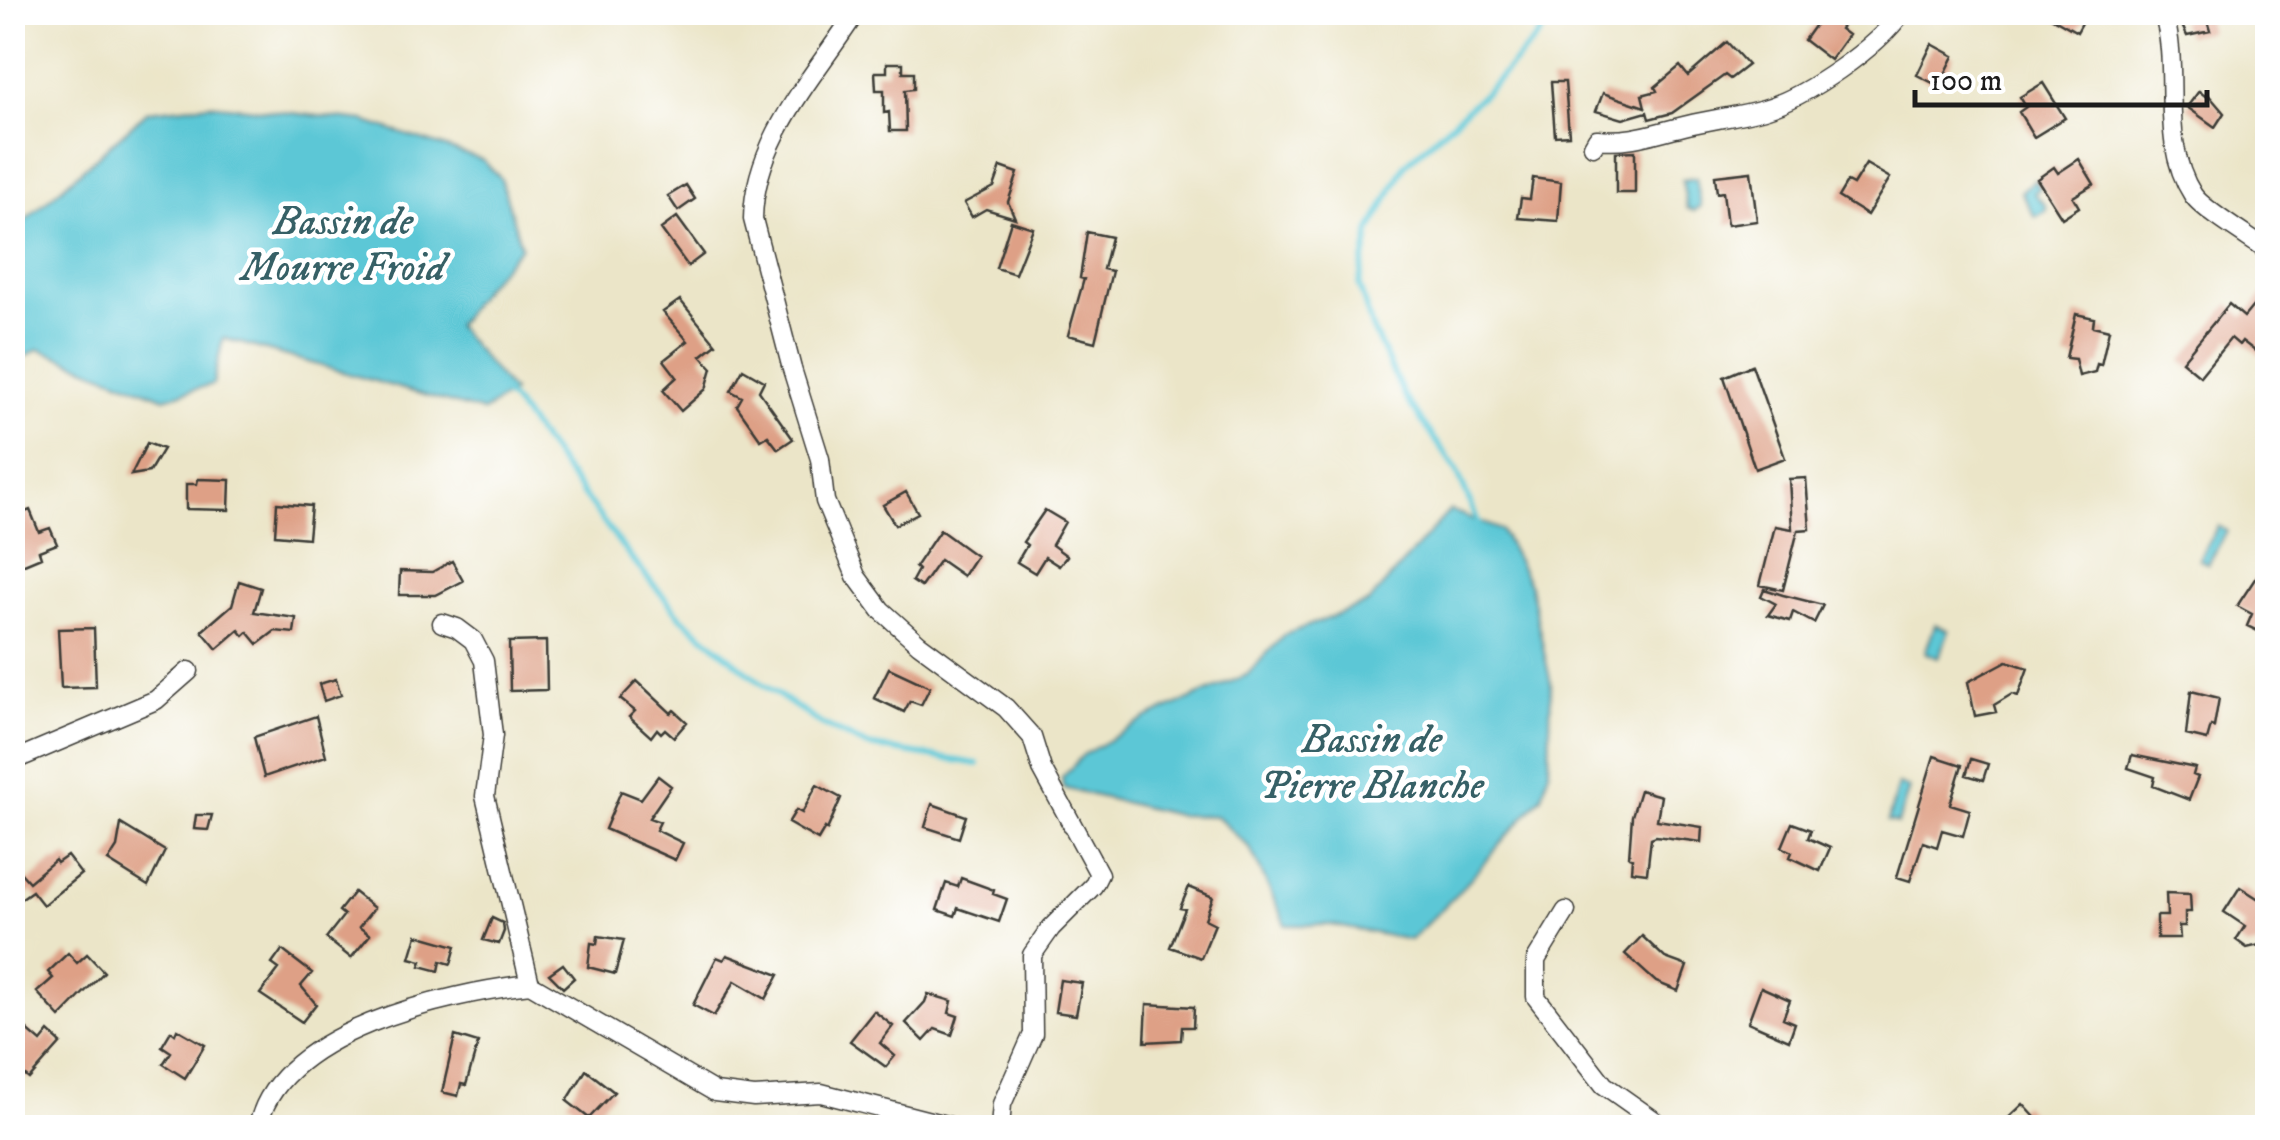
<svg xmlns="http://www.w3.org/2000/svg" width="2280" height="1140" font-family="'IM FELL DW Pica',serif">
<rect width="100%" height="100%" fill="#fff"/>
<filter id="ink" filterUnits="userSpaceOnUse"><feTurbulence type="fractalNoise" baseFrequency=".01" numOctaves="2"/><feDisplacementMap in="SourceGraphic" scale="20" xChannelSelector="R" yChannelSelector="G"/><feConvolveMatrix kernelMatrix="1 2 1 2 8 2 1 2 1" color-interpolation-filters="sRGB"/></filter>
<filter id="wash" filterUnits="userSpaceOnUse"><feTurbulence type="fractalNoise" baseFrequency=".0048" numOctaves="4" result="noise"/><feDisplacementMap in="SourceGraphic" scale="40" xChannelSelector="R" yChannelSelector="G"/><feGaussianBlur stdDeviation="2.25" result="paint"/><feColorMatrix in="noise" values="0 0 0 0 0 0 0 0 0 0 0 0 0 0 0 0 0 1.4 0 .05"/><feComposite in="paint" operator="in"/></filter>
<g filter="url(#wash)">
<rect width="100%" height="100%" fill="#ebe5c8"/>
<!-- water -->
<path fill="#5cc7d6" stroke="#3c7279" stroke-width="2.5" d="M210,104L364,121L483,160L501,179L521,247L482,289L456,326L512,392L483,412L223,338L213,384L165,398L39,349L13,363V231L148,111Z
M1696,178L1701,206L1694,211L1687,208L1682,180Z
M2035,180L2040,188L2034,193L2046,206V211L2035,217L2021,192Z
M1450,510L1501,530L1530,586L1551,684L1549,770L1542,796L1455,896L1410,940L1332,925H1286L1250,848L1216,816L1176,815L1063,788L1062,778L1083,755L1149,717L1247,675L1284,635L1368,603Z
M2218,526L2227,531L2208,564L2199,559Z
M1935,625L1949,631L1938,658L1925,653Z
M1898,785L1909,788L1898,824L1888,821Z"/>
<g fill="none" stroke-linecap="round" stroke-linejoin="round">
<!-- stream -->
<path stroke="#5cc7d6" stroke-width="6" d="M501,392L514,403L630,557L682,618L765,686L821,724L868,746L978,764
M1481,529L1456,469L1404,396L1372,328L1359,285L1370,232L1405,165L1493,85L1536,39L1555,12"/>
</g>
<g id="blocks">
<!-- building -->
<path fill="#dea086" d="M1824,12H1834L1845,21L1840,29L1848,35L1830,60L1804,40Z
M2042,12H2088L2077,32Z
M2205,14L2210,31L2187,36L2180,21Z
M1727,42L1748,65L1730,79L1725,75L1672,113L1649,119L1647,112L1623,119L1596,111L1603,93L1645,107L1642,95L1657,91L1655,87L1680,66L1688,76Z
M1932,44L1954,56L1939,86L1917,75Z
M887,63H903V72H914V89L905,90L906,131H890L889,112L884,113V90H876L875,72H887Z
M1551,82H1565L1569,135L1555,136Z
M2043,83L2065,118L2034,137L2019,112L2026,107L2020,97Z
M2199,91L2205,96L2207,93L2224,113L2215,127L2187,107Z
M1635,151V193H1616V152Z
M2079,159L2094,184L2073,197L2079,207L2062,218L2037,179L2054,167L2058,173Z
M1866,164L1890,178L1867,215L1838,197L1847,182L1853,185Z
M1001,167L1018,173L1008,202L1015,218L986,209L972,217L964,203L994,187Z
M1751,172L1757,221L1727,225L1723,192L1717,193L1715,176Z
M1533,178L1561,182L1558,221L1518,218L1521,198L1530,199Z
M686,185L695,199L678,211L668,196Z
M677,217L704,254L688,266L661,229Z
M1011,221L1033,228L1015,274L996,268Z
M1087,232L1111,237L1103,269L1112,271L1095,342L1068,335L1084,279L1080,278Z
M2268,288V361L2242,341L2239,345L2231,338L2200,376L2182,361L2229,304L2244,317Z
M680,300L716,344L701,356L712,368L706,389L681,411L663,390L677,377L664,360L688,341L663,312Z
M2076,314L2094,318L2093,326L2109,330L2101,365L2097,364L2095,372L2079,376L2075,359L2066,358Z
M1752,365L1785,458L1755,469L1724,377Z
M743,369L764,381L759,391L793,439L778,449L768,436L761,440L737,406L742,397L731,391Z
M147,443L163,449L149,472L131,475Z
M1806,478L1810,529L1798,530L1783,590L1760,585L1775,526L1792,529L1789,479Z
M198,479L230,480L229,510L186,509V484H197Z
M906,492L918,513L895,525L883,505Z
M277,503L311,506L308,538L275,535Z
M30,510L39,532L50,528L57,544L39,551L41,557L17,567L12,555V517Z
M1045,510L1065,522L1052,545L1067,556L1059,566L1045,557L1035,573L1017,562L1027,545L1023,542Z
M940,530L976,556L963,576L940,560L921,587L912,581L918,570L915,567Z
M2268,559V636L2247,626L2252,614L2237,606Z
M452,561L463,581L436,595H399L400,571L432,572Z
M239,581L261,588L254,612L296,618L294,633L275,631L258,644L248,632L244,636L239,630L217,649L202,631L232,605Z
M1764,589L1783,595L1823,605L1814,623L1793,612L1790,621L1768,615L1776,604L1761,596Z
M94,628L96,687L61,688L58,629Z
M546,641L547,690L510,691L509,642Z
M2007,661L2028,668L2018,696L2012,694L1994,705L1996,712L1975,716L1968,682Z
M889,668L930,687L921,705L910,701L904,712L874,698Z
M336,679L341,695L324,701L319,684Z
M637,681L671,713L674,710L687,722L674,737L665,729L661,733L657,729L651,737L629,717L635,711L620,699Z
M2191,691L2219,698L2214,727L2211,726L2207,740L2186,735Z
M316,716L326,756L264,777L254,737Z
M2132,755L2195,768L2193,775L2198,777L2189,800L2153,786L2155,777L2128,768Z
M1934,756L1962,765L1950,804L1970,810L1963,836L1942,830L1937,847L1923,842L1910,881L1897,877Z
M1971,759L1988,764L1983,780L1966,775Z
M658,776L671,786L649,818L660,822L656,830L683,843L675,860L605,829L621,791L641,799Z
M817,785L841,798L827,830L825,828L818,840L788,823L796,810L802,813Z
M1640,790L1661,796L1657,820L1702,827L1701,842L1656,836L1651,838L1647,873L1631,871L1632,858L1629,857L1632,816Z
M932,804L966,816L959,838L925,827Z
M196,815H212L208,830L194,829Z
M1792,823L1811,830L1808,838L1830,848L1820,871L1790,857L1792,852L1782,847Z
M121,824L165,851L148,886L108,861L117,847Z
M67,856L81,874L43,905L32,891L12,905V863L29,882L55,860L57,863Z
M961,878L994,890L993,894L1007,899L999,922L958,908L955,916L937,910L946,883L958,887Z
M1189,887L1213,897L1205,919L1215,924L1201,958L1170,947L1185,909L1180,908Z
M2240,887L2268,905V943L2247,948L2236,940L2245,926L2224,912Z
M354,892L374,908L359,927L370,935L351,958L326,938L344,915L339,911Z
M2166,893L2190,894L2191,912H2185V926H2179L2180,938H2157V916H2167Z
M492,918L503,923L504,931L499,944L483,940Z
M417,935L456,946L451,964L441,961L439,971L420,966L422,961L410,958Z
M598,936L624,940L615,974L588,967L591,943L597,944Z
M1642,936L1665,958L1687,966L1678,991L1656,982L1625,954Z
M282,950L312,973L301,986L316,1004L302,1022L260,994L279,969L272,964Z
M68,953L77,963L87,954L104,972L60,1017L37,992L53,978L48,972Z
M727,955L779,975L766,999L735,981L714,1016L693,1005L717,957L724,960Z
M563,964L574,978L563,988L549,974Z
M1060,980L1082,983L1076,1015L1055,1012Z
M1761,987L1790,1000L1783,1018L1795,1023L1789,1040L1748,1022Z
M928,994L952,1001L949,1013L958,1016L952,1035L935,1029L924,1041L906,1023L925,1002Z
M1147,1004L1194,1007L1193,1027H1182L1181,1040L1145,1042Z
M874,1011L893,1026L880,1043L895,1056L886,1067L850,1041Z
M26,1029L41,1042L49,1032L61,1043L29,1079L12,1065V1051L19,1044L16,1041Z
M177,1029L205,1045L185,1078L163,1064L171,1052L162,1046L171,1031L175,1034Z
M455,1036L478,1043L466,1085L461,1084L458,1096L442,1092Z
M586,1070L614,1092L589,1118L567,1101Z
M2023,1104L2045,1128H1998Z"/>
</g>
</g>
<g filter="url(#ink)">
<use href="#blocks" fill-opacity="0" stroke="#3b3a36" stroke-width="2.5"/>
<g fill="none" stroke-linecap="round" stroke-linejoin="round">
<defs>
<path id="street" d="M856,12C815,76 754,139 753,219L792,369L820,459L825,501L856,576L881,610L919,644L1006,708L1032,737L1042,769L1099,874L1093,886L1051,928L1032,955L1033,1034L1002,1104L1000,1128
M2163,12C2182,72 2157,139 2193,195C2203,210 2250,238 2268,251
M1593,146L1597,139C1631,143 1657,132 1688,125C1713,119 1739,116 1764,109C1806,97 1877,48 1902,12
M442,623L457,628L473,640L484,661L493,735L485,796L530,984L715,1092L754,1097L821,1093L957,1128
M12,761L156,700L189,671
M1566,911L1536,960V997L1604,1085L1665,1128
M258,1128C275,1031 450,993 530,984"/>
</defs>
<!-- street casing -->
<use href="#street" stroke="#3b3a36" stroke-width="21"/>
<!-- street -->
<use href="#street" stroke="#fff" stroke-width="18"/>
</g>
</g>
<g text-anchor="middle" stroke-width="9" stroke-linejoin="round" paint-order="stroke">
<!-- water labels -->
<g font-size="40" font-style="italic" fill="#366066" stroke="#fff">
<text x="343" y="234">Bassin de<tspan x="343" dy="46">Mourre Froid</tspan></text>
<text x="1372" y="752">Bassin de<tspan x="1372" dy="46">Pierre Blanche</tspan></text>
</g>
</g>
<!-- margin -->
<rect width="2280" height="1140" fill="none" stroke="#fff" stroke-width="50"/>
<!-- scale -->
<path d="M1915 90v15h292v-15" fill="none" stroke="#1c1c1c" stroke-width="5"/>
<text x="1930" y="90" font-size="30" fill="#1c1c1c" stroke="#ffffff" stroke-width="8" paint-order="stroke">100 m</text>
</svg>
